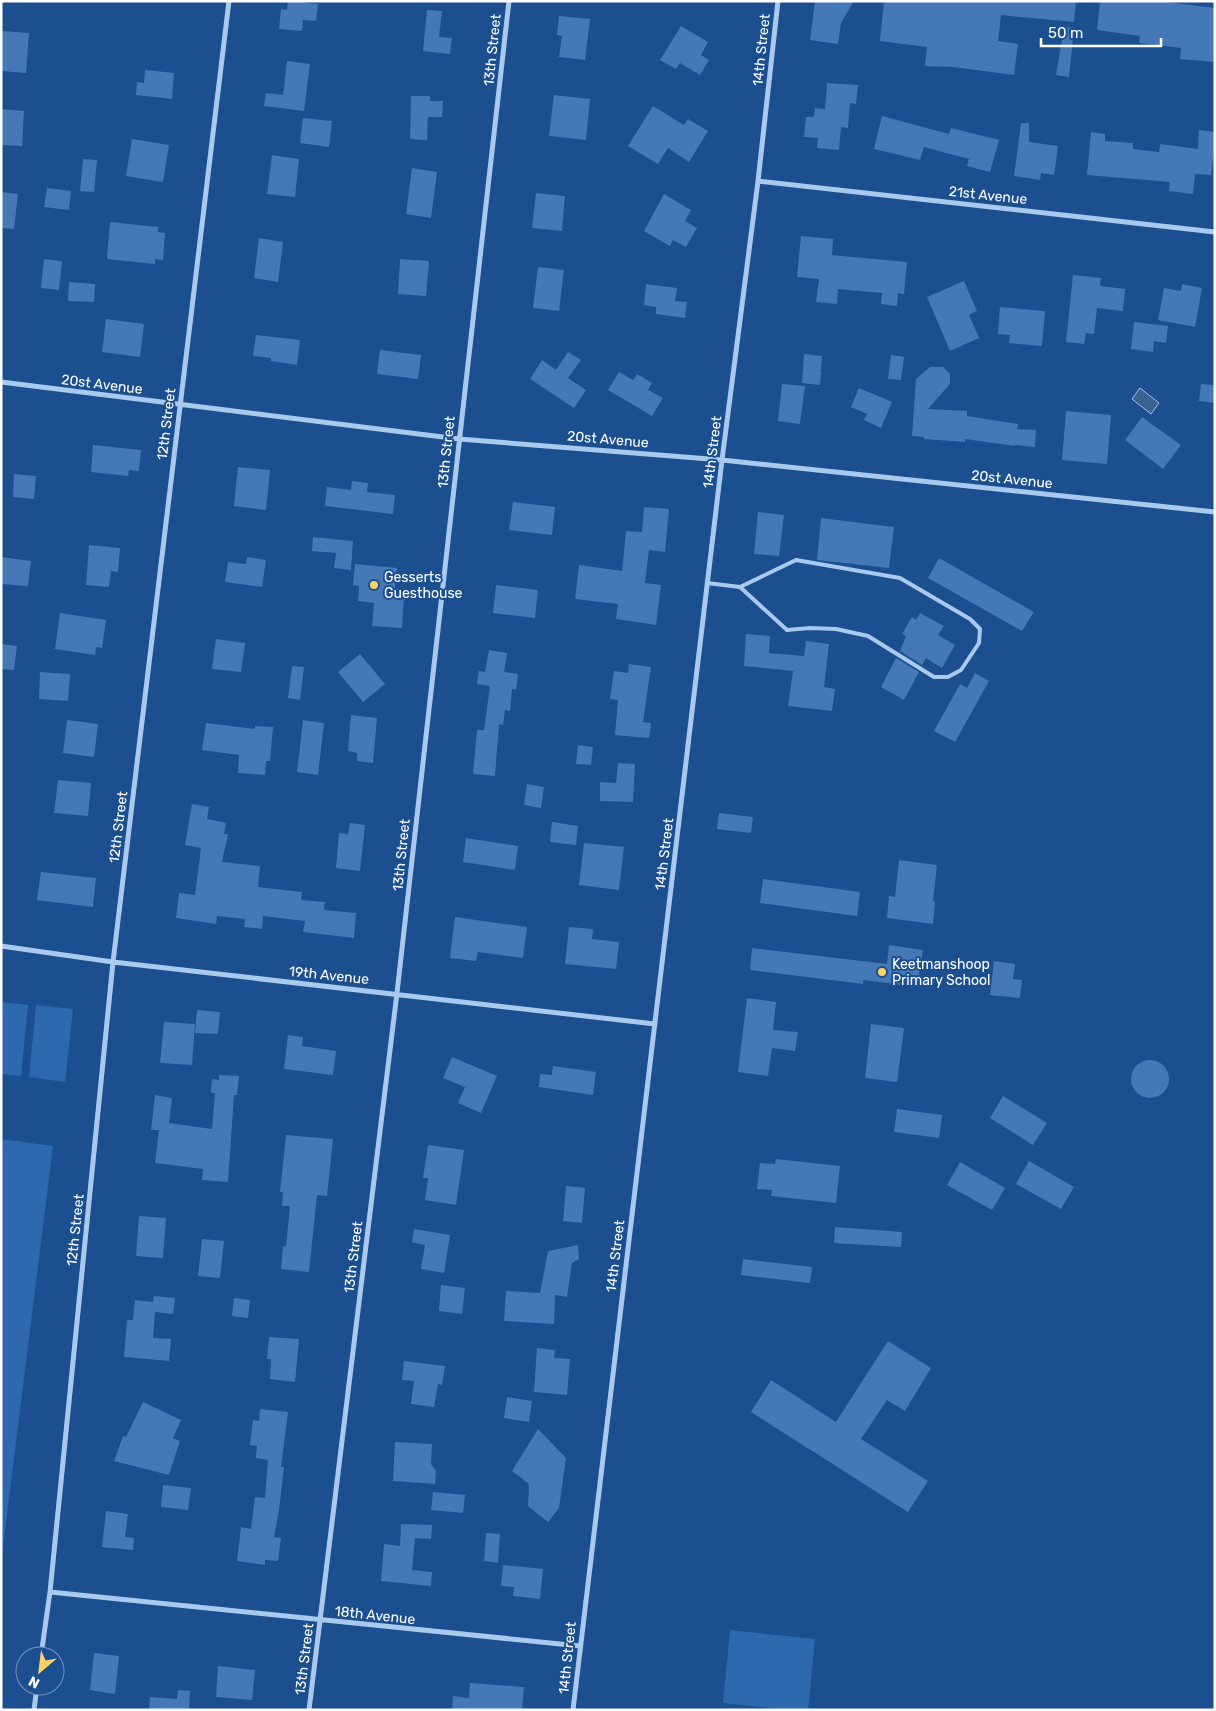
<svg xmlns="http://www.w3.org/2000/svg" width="1216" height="1711" font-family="Rubik,sans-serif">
<rect width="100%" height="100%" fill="#1b4f8f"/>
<!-- green -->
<path fill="#2e69ad" d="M1,1002L28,1005L21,1076L1,1074Z
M36,1005L73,1009L65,1082L29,1077Z
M1,1139L53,1146L1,1562Z
M730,1630L815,1639L808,1710H790L723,1703Z"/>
<!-- water -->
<path fill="#3c6290" stroke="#9cc4f0" d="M1140,388L1159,403L1151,414L1132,399Z"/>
<!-- building -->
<path fill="#4478b7" d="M288,1H305V3L318,4L316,21L303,20L302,31L279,29L281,9L287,10Z
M815,1H854L841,23L838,44L810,40Z
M884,1H1076L1074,22L1001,15L998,41L1018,44L1014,75L953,67L925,66L927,47L880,41Z
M1100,1H1160L1215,8V62L1180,59L1181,48L1139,43L1140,36L1097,30Z
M427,10L442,11L439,37L452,38L450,54L423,51Z
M559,16L590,19L585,60L559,57L562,36L557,35Z
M681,26L708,42L701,55L709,60L700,75L680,63L676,69L660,60Z
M1064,27L1074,28L1069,77L1056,75Z
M2,31L29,33L26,73L1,71Z
M287,61L310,64L304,111L264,106L266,93L283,95Z
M145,70L174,73L172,99L136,95L137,82L144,83Z
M827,83L858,85L856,104L850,103L848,128L841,127L839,150L817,148L818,138L804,137L806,117H814L815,108L825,109Z
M554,95L590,99L586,140L549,136Z
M411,96H430V101H443L442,117H428L427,140L410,139Z
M653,106L684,125L688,119L708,131L689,162L668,148L658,164L628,146Z
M1,109L24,111L22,146L1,145Z
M882,116L949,134L951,128L999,140L990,172L967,166L969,159L924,147L920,160L874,149Z
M303,118L332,121L329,147L300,143Z
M1021,123H1029V142L1058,146L1054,175L1041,173L1040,180L1014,176Z
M1199,130L1215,132V144L1211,175L1195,174L1193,194L1169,191L1170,182L1087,175L1091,132L1105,134V141L1133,143V149L1159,152L1160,144L1198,149Z
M132,139L169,145L163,182L126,176Z
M272,155L299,159L295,197L267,194Z
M83,159L97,160L94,192L80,191Z
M412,168L437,172L431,218L406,214Z
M47,188L71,191L69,210L44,207Z
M1,192L18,194L14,229L1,228Z
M536,193L565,196L562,231L532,228Z
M664,194L691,210L685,221L697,228L686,247L673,240L670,246L644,231Z
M110,222L158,227V232L165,233L163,260L155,259V264L107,259Z
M801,236L833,239L832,255L907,262L904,294L898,293L897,306L881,304L882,293L838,289L837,304L816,302L819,279L797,277Z
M259,238L283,242L278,282L254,278Z
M44,259L62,261L59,290L41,288Z
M400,259L429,261L426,296L398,294Z
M538,267L564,270L559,311L533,308Z
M1073,275L1101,278L1100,286L1125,289L1123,311L1097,308L1094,334L1086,333L1084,344L1066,342Z
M964,281L977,311L969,315L979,338L950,351L927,297Z
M69,282L95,284L94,302L68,301Z
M646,284L677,288L675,301L687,302L685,318L656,314V307L644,305Z
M1182,284L1202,288L1195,327L1158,320L1164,288L1181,291Z
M1000,307L1045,311L1042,346L1009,343L1010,335L998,334Z
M106,319L144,324L140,357L102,352Z
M1134,322L1168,326L1166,343L1154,341L1153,352L1131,349Z
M256,335L300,340L297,365L271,361V358L253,356Z
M380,350L421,355L418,379L377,374Z
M568,352L581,360L568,378L586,390L574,408L530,379L542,360L556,370Z
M804,354L822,356L821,370H819L821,371L820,385L802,383Z
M891,355L904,357L901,380L888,379Z
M930,367H943L950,374V384L928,409L967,411V416L1018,424L1017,429L1036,430L1035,447L1015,445V446L965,439V442L924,439V437L912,436L916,379Z
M619,372L633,380L637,374L652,383L648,390L663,398L652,416L608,390Z
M782,384L805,386L800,424L778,421Z
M1201,384L1215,385V403L1199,401Z
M859,388L892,402L881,428L864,420L867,414L851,407Z
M1066,411L1111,415L1107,464L1062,460Z
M1142,417L1181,445L1163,469L1125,440Z
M93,445L141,450L139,471L129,470L128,476L91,472Z
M238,467L270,470L266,510L234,506Z
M14,474L36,476L34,499L13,497Z
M352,481L368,483L367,492L395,495L393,514L325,506L327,487L351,490Z
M513,502L555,507L552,535L509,530Z
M644,507L669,509L665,552L649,550L645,583L661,585L656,625L616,619L618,604L575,599L579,565L622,571L626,531L642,532Z
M758,512L784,515L779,556L754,554Z
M821,518L894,527L889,568L817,560Z
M313,537L353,541L351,570L334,568L336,553L312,551Z
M89,545L120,548L118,572L111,571L109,587L86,585Z
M1,557L31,561L28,586L1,584Z
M247,557L266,560L262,587L225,582L228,562L246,564Z
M939,558L1034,612L1022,631L928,578Z
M355,564L397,568L394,595L404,596L402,628L372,626L374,603L358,601L359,586L353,585Z
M496,585L538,590L535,618L493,613Z
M60,613L106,620L102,648L96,647L95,655L55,649Z
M920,613L944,626L938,635L955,645L942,668L926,658L922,665L900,651L906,636L902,634L912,617L916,620Z
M746,634L770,636L769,653L804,656L806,641L829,644L824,687L835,689L832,711L788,706L793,671L744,666Z
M216,639L245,643L241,672L212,669Z
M1,644L17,646L14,670L1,669Z
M489,650L507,653L504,672L518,674L516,690L512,689L510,711L505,710L503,725L499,724L495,776L473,774L477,730H484L490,686L477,684L479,671L485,672Z
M360,654L385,684L363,702L338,672Z
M896,658L919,672L904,700L881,687Z
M629,664L651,667L643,722L651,723L649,738L615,735L618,700L610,699L614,671L628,673Z
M292,666L304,667L300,700L288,698Z
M40,672L70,674L68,701L39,699Z
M975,673L989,681L955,742L934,731L960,684L967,688Z
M351,715L377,718L373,763L357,761V753L348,751Z
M67,720L98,724L94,757L63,753Z
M303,720L324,723L318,775L297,772Z
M206,723L255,729V726L273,727L270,761H266L265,775L238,773L239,755L202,750Z
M578,745L593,747L591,765L576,764Z
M618,763L635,764L633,802L600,801V782L616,783Z
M58,780L91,783L88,816L54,813Z
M527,784L544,787L541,808L524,805Z
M192,804L209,807L207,819L226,823L224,834H228L222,862L260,866L258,887L302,892L301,900L325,902L324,910L356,913L354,938L303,932L305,921L263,916L262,929L244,927L245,919L217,916L216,924L176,918L179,893L195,895L201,848L185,845Z
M719,813L753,817L751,833L717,829Z
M552,822L578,826L576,845L550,842Z
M350,823L365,825L360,871L336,868L339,833L348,834Z
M466,838L518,846L515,870L463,862Z
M584,843L624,847L619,890L579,885Z
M899,860L937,865L933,901L935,902L933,924L887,918L889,896L895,897Z
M41,872L96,878L93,907L37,900Z
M763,879L860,892L857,916L760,903Z
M455,917L527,927L523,958L478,952L476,961L450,958Z
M569,927L593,929L592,939L619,942L616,969L565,964Z
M889,945L923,950L917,987L863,980V984L750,970L752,948L887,964Z
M994,961L1015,964L1013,979L1022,980L1020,998L990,995Z
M747,998L776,1002L773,1030L798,1032L795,1051L772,1048L768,1076L738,1072Z
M197,1010L220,1012L218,1034L195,1033Z
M164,1022L195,1024L192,1065L160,1063Z
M871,1024L904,1028L897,1082L865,1078Z
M288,1035L303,1037L302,1046L336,1051L333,1075L284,1069Z
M452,1057L497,1076L481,1113L458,1103L465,1087L443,1078Z
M1131 1079a19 19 0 1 1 38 0a19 19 0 1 1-38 0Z
M553,1066L596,1072L593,1095L539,1087L540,1074L552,1075Z
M219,1075L239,1076L237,1095H234L228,1182L202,1180L203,1169L155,1163L159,1130H151L155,1095L172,1098L169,1123L212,1129L215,1093H211L212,1079L219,1080Z
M1003,1096L1047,1123L1033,1145L990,1118Z
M897,1109L942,1115L939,1138L894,1132Z
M286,1135L333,1139L327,1196L317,1195L309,1272L281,1269L283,1246L286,1247L290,1206H282L283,1192H280Z
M428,1145L464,1150L456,1205L425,1200L428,1178H423Z
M776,1159L840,1166L836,1203L771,1196L772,1190L757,1189L760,1163L775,1164Z
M1029,1161L1074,1187L1061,1209L1016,1184Z
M960,1162L1005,1188L992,1210L947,1185Z
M566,1186L585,1188L582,1223L563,1221Z
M139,1216L166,1218L163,1258L136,1256Z
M835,1227L902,1232L901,1247L834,1243Z
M414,1229L450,1235L444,1273L421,1269L425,1245L412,1242Z
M202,1239L224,1241L220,1278L198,1276Z
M578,1245L579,1259L572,1263L567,1297L555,1295L554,1324L504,1321L506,1291L540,1293L548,1251Z
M743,1259L812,1267L810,1283L741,1275Z
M441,1285L465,1288L462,1314L439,1311Z
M154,1296L175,1298L173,1314L155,1312L153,1338L171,1339L169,1361L124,1357L127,1320H133L135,1300L153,1302Z
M234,1298L250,1300L248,1318L232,1316Z
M269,1337L299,1339L295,1382L270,1379L271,1359H267Z
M888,1341L931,1368L905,1411L887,1400L861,1439L928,1481L908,1512L751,1412L771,1380L836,1422Z
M537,1348L555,1350L554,1358L570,1359L567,1395L534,1392Z
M404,1361L445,1366L442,1385L438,1384L434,1407L411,1404L414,1381L402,1380Z
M507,1397L532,1401L529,1422L504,1418Z
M143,1402L181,1420L173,1438L180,1441L169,1475L114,1461L123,1436L126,1437Z
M260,1409L288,1412L281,1467H284L279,1510L274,1537L281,1538L278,1561L265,1560V1565L237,1561L241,1527L251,1529L255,1497L265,1498L268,1460L256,1458L257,1446L250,1445L253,1420L259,1421Z
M538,1429L566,1458L559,1508L548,1522L528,1506L529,1484L512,1471Z
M395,1442L432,1444L431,1464L436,1471L435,1484L393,1481Z
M163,1485L191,1488L188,1510L161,1507Z
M433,1492L465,1495L463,1513L431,1510Z
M106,1511L128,1514L125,1537L134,1538L133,1550L102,1547Z
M401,1524L432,1525L431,1539L415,1538L412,1570L432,1572L431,1586L381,1581L384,1544L400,1546Z
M486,1533L500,1534L498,1563L484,1561Z
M503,1565L543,1569L540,1599L513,1596L514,1587L501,1586Z
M94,1653L119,1656L115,1694L90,1690Z
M218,1666L255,1670L252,1700L216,1697Z
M470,1683L524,1687L522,1710H452L453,1696L469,1698Z
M178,1690L190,1691L189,1710H149L150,1697L177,1699Z"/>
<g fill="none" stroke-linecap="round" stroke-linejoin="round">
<!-- service -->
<path stroke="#a9c9ee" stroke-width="4" d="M707,583L740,587L796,560L900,578L970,619L980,629L979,643L961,670L948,677H934L868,636L836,629L810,628L787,630L740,587"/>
<!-- minor -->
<path stroke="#a9c9ee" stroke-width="5" d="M758,181L1215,232
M1,382L459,439L722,460L1215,512
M1,946L113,962L655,1024
M50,1592L580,1646
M41,1656L50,1592L113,962L229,1
M34,1710L37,1686
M309,1710L397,993L509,1
M573,1710L722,460L758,181L778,1"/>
</g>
<!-- markers -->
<g fill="#ffd166" stroke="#1b4f8f" stroke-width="2">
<circle cx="374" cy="585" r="5"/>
<circle cx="882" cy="972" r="5"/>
</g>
<g text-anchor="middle" stroke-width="4" stroke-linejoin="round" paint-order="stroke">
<!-- street labels -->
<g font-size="14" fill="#fff" stroke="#1b4f8f">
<text transform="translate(492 50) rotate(-84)" y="5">13th Street</text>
<text transform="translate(761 50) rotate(-84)" y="5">14th Street</text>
<text transform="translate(988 195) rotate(6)" y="5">21st Avenue</text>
<text transform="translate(102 384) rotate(7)" y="5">20st Avenue</text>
<text transform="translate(166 424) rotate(-83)" y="5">12th Street</text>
<text transform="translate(608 439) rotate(5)" y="5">20st Avenue</text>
<text transform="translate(446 452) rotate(-84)" y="5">13th Street</text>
<text transform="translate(712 452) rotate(-83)" y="5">14th Street</text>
<text transform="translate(1012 479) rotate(6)" y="5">20st Avenue</text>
<text transform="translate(118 827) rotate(-83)" y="5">12th Street</text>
<text transform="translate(664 854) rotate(-83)" y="5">14th Street</text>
<text transform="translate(401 855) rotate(-84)" y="5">13th Street</text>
<text transform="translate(329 975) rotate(6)" y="5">19th Avenue</text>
<text transform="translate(75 1230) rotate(-84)" y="5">12th Street</text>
<text transform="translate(615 1256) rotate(-83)" y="5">14th Street</text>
<text transform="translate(353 1257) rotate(-83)" y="5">13th Street</text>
<text transform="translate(375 1615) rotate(6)" y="5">18th Avenue</text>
<text transform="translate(567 1658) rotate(-84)" y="5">14th Street</text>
<text transform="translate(304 1659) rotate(-83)" y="5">13th Street</text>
</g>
<!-- poi labels -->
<g font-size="14" fill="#fff" stroke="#1b4f8f" text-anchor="start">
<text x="384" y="582">Gesserts<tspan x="384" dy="16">Guesthouse</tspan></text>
<text x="892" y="969">Keetmanshoop<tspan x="892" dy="16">Primary School</tspan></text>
</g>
</g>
<!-- border -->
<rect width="1216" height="1711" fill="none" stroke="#ffffff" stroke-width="5"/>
<!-- north arrow -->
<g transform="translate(40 1671) rotate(208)"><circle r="24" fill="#1b4f8f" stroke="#7695bc"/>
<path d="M0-4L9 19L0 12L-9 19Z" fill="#ffd166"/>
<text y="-8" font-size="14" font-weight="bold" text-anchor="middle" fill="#ffffff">N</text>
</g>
<!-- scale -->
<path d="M1041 38v8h120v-8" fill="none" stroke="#ffffff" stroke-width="2.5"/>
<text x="1048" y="38" font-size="15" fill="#ffffff" stroke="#1b4f8f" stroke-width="4" paint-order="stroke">50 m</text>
</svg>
